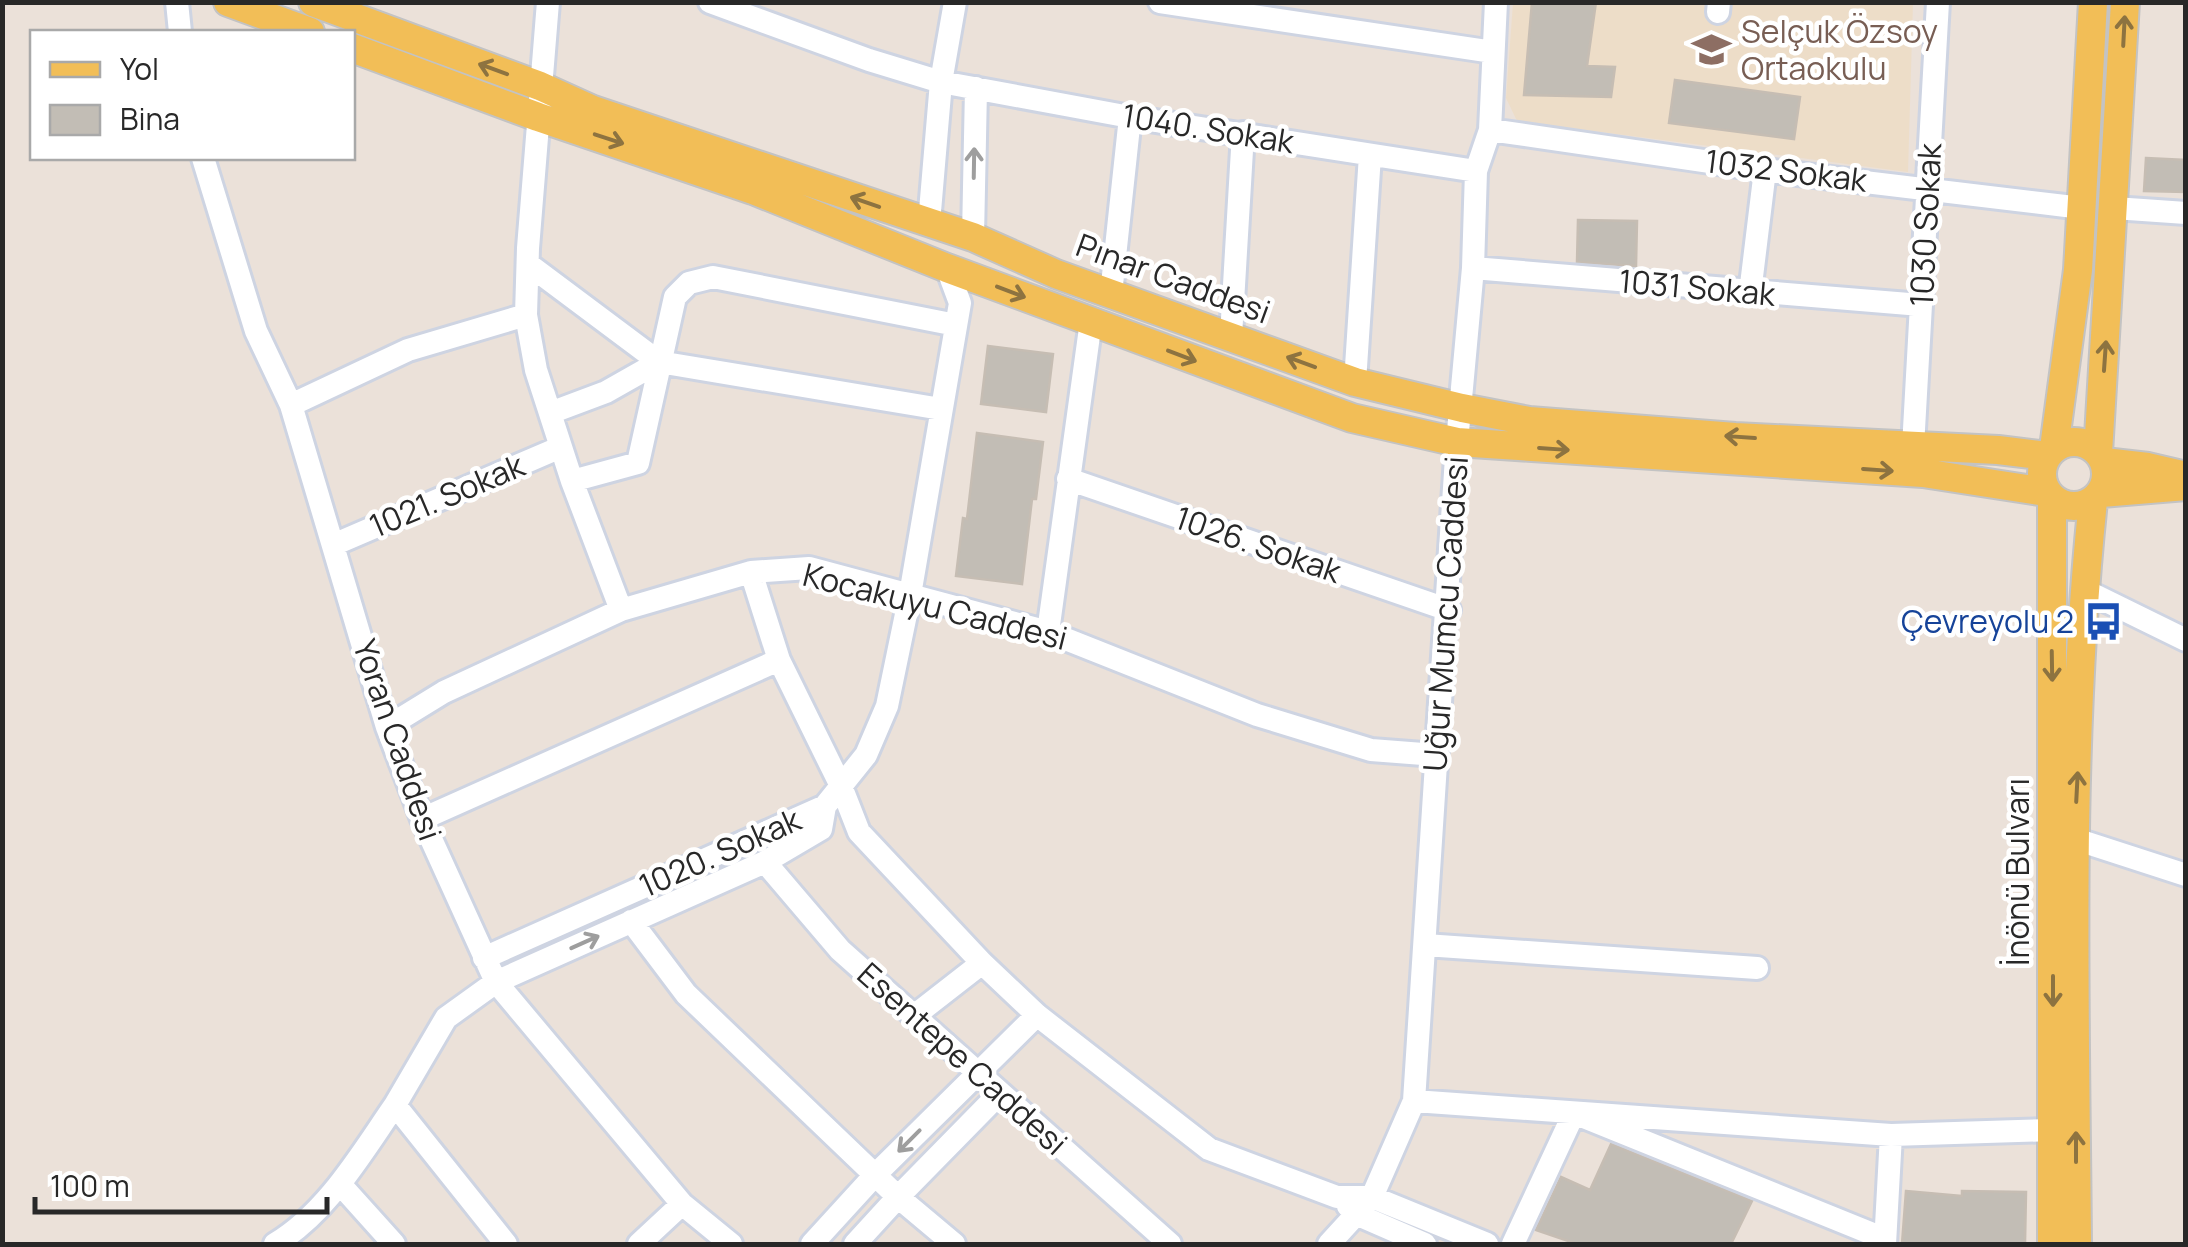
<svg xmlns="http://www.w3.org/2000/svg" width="2188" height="1247" font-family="Manrope,sans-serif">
<rect width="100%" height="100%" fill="#ebe1d9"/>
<!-- education -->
<path fill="#edddc8" d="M1513,3H1913L1908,172L1517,121L1506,98Z"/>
<!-- building -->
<path fill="#c2bdb5" stroke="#c6bdb3" stroke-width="2.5" d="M1532,2H1596L1587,66L1615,67L1611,97L1524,95Z
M1675,80L1800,97L1794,139L1669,123Z
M2146,158L2186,160V192L2144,191Z
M1578,220L1637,221L1636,266L1577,262Z
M988,346L1053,354L1046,412L981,404Z
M977,433L1043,442L1036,499H1032L1022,584L956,576L963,518L967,519Z
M1611,1144L1752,1201L1731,1244H1577L1536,1230L1561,1177L1590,1190Z
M1906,1191L1962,1196V1191L2026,1192L2025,1244H1902Z"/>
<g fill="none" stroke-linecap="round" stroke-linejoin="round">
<defs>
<path id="minor" d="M177,2L180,32
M548,2L528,248L526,315L536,370L572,481L621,610
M710,2L869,60L941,82L1130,117L1476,171
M1160,2L1493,52
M1718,12L1719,2
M1490,130L1765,170L2082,208
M203,158L256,331L291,405L387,727L422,819L496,982L682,1204L731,1244
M2114,208L2186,213
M929,223L941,82L955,2
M973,237L976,88
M528,264L659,362
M1473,268L1921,305
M1750,293L1765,170
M1111,294L1130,117
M1231,336L1243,133
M1355,382L1370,155
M291,405L408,350L526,315
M550,413L606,392L659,362L941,409
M1913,447L1938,2
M1068,479L1449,610
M572,481L638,463L675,297L689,283L713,277L956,325
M333,545L561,447
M751,572L779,660L841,786L859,832L982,963L1037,1015L1209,1149L1337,1197H1372L1487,1244
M2086,591L2186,640
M1048,632L1091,321
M387,727L444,692L621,610L751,572L809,568L1048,632L1257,715L1371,750L1436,755
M422,819L779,660
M2075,839L2186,875
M765,862L840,950L1170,1244
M631,921L686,994L898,1197L954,1244
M1425,945L1757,968
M484,958L825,806L866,755L887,706L910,595L960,303L947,268
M914,1016L982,963
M1414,1101L1891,1135L2052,1130
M340,1184L394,1244
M1348,1206L1358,1215L1425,1244
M275,1244C327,1213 361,1154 395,1105
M506,1244L395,1105L446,1018L496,982L765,862L821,829L825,806
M639,1244L682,1204
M812,1244L875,1175L1037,1015
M855,1244L898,1197L1000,1093
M1329,1244L1372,1197L1414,1101L1457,442L1473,268L1476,171L1490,130L1496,2
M1513,1244L1574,1113L1885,1239
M1885,1244L1891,1135"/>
<path id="major" d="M228,2L310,32
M313,2L540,86L593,110L973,237L1056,274L1355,382L1462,408L1529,421L1735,437L1998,450L2047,456
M352,48L538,117L753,190L947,268L1352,418L1457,442L1923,473L2046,492
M2042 474a32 32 0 1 1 64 0a32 32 0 1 1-64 0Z
M2054,448L2078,270L2093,2
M2098,453L2125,2
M2104,462L2148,467L2186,476
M2101,493L2186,486
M2052,1244V499
M2077,1244C2075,997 2067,747 2093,501"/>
</defs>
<!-- minor casing -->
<use href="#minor" stroke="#ced4e2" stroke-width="28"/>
<!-- major casing -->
<use href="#major" stroke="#c3c3c3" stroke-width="32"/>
<!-- minor -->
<use href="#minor" stroke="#fff" stroke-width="22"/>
<!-- major -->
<use href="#major" stroke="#f2be57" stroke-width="28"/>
</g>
<!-- one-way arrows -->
<defs><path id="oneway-shaft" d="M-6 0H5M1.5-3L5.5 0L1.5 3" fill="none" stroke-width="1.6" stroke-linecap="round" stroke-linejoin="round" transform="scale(2.5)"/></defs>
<g stroke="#8d7340">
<use href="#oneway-shaft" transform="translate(2124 31) rotate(-87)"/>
<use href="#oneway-shaft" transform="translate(493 69) rotate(-160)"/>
<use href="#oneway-shaft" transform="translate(609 139) rotate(18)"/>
<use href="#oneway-shaft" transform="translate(865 202) rotate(-161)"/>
<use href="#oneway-shaft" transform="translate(1011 292) rotate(21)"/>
<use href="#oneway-shaft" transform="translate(1182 356) rotate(21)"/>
<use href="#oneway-shaft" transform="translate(2105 356) rotate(-86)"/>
<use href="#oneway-shaft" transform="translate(1301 362) rotate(-160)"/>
<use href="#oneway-shaft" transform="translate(1740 437) rotate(-176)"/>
<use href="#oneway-shaft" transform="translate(1554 449) rotate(4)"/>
<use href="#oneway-shaft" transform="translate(1878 470) rotate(4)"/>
<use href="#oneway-shaft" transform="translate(2052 666) rotate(89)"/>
<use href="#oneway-shaft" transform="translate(2077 787) rotate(-87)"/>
<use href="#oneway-shaft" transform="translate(2053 991) rotate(90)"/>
<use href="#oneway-shaft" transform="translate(2076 1147) rotate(-90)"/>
</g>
<g stroke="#9e9e9e">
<use href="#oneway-shaft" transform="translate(974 163) rotate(-89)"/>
<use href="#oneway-shaft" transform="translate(585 942) rotate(-24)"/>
<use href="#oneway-shaft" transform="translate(909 1141) rotate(135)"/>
</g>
<!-- icons -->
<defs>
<symbol id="school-bare" viewBox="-9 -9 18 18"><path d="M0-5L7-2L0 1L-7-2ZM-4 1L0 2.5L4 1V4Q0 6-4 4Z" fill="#8d6e63" stroke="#fff" stroke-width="2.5" paint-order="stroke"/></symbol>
<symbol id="bus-bare" viewBox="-9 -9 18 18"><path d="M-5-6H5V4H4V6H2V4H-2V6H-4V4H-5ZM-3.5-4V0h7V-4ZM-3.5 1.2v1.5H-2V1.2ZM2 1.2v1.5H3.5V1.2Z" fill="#1a4fb4" stroke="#fff" stroke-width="2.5" paint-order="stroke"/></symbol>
</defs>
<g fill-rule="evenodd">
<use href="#school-bare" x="1684" y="22" width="55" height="55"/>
<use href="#bus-bare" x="2076" y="594" width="55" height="55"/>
</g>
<g text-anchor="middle" stroke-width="9" stroke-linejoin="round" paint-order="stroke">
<!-- education labels -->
<g font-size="32" fill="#785e54" stroke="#fff" text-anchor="start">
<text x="1741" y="43">Selçuk Özsoy<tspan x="1741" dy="37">Ortaokulu</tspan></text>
</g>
<!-- street labels -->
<g font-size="32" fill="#282828" stroke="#fff">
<text transform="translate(1208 129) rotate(9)" y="11">1040. Sokak</text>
<text transform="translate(1786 171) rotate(7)" y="11">1032 Sokak</text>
<text transform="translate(1926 225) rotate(-87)" y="11">1030 Sokak</text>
<text transform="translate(1173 279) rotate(20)" y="11">Pınar Caddesi</text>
<text transform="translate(1697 288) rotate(5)" y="11">1031 Sokak</text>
<text transform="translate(447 496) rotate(-23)" y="11">1021. Sokak</text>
<text transform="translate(1258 545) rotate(19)" y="11">1026. Sokak</text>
<text transform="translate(935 607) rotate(14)" y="11">Kocakuyu Caddesi</text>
<text transform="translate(1446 614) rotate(-86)" y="11">Uğur Mumcu Caddesi</text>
<text transform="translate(397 740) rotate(71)" y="11">Yoran Caddesi</text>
<text transform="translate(720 853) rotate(-24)" y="11">1020. Sokak</text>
<text transform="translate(2018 872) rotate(-90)" y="11">İnönü Bulvarı</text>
<text transform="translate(962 1059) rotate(42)" y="11">Esentepe Caddesi</text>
</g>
<!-- transit labels -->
<g font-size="32" fill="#164399" stroke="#fff" text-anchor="end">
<text x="2074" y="633">Çevreyolu 2</text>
</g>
</g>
<!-- border -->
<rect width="2188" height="1247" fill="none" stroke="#282828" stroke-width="10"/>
<!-- legend -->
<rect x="30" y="30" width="325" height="130" fill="#ffffff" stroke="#a9a9a9" stroke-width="2.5"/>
<rect x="50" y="62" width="50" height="15" fill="#f2be57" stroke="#a9a9a9" stroke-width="2.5"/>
<text x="120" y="80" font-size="30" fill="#282828">Yol</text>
<rect x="50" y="105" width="50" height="30" fill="#c2bdb5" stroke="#a9a9a9" stroke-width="2.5"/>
<text x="120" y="130" font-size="30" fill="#282828">Bina</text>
<!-- scale -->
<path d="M35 1197v15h292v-15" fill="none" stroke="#282828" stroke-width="5"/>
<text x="50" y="1197" font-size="30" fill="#282828" stroke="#ffffff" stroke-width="8" paint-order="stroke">100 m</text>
</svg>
